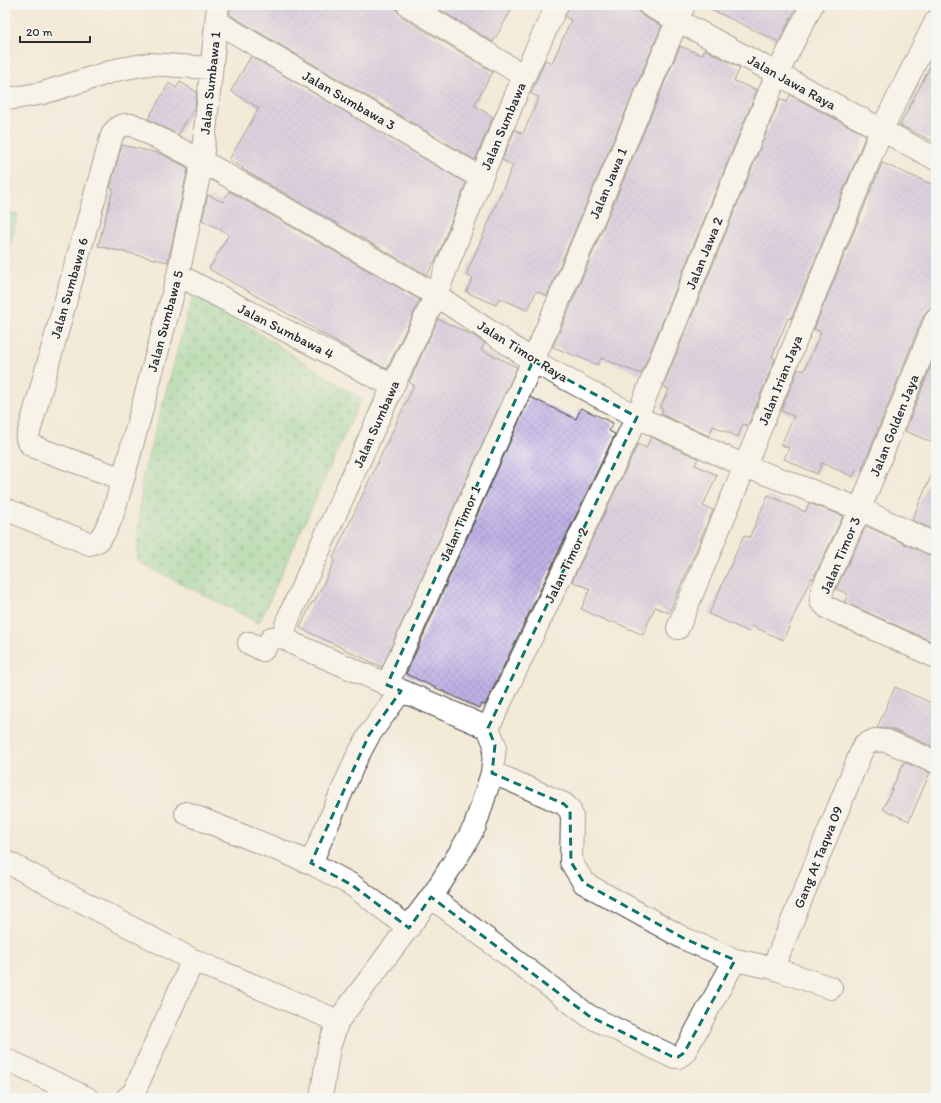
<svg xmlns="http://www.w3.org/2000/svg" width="941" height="1103" font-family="Itim,sans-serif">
<defs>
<pattern id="grass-dots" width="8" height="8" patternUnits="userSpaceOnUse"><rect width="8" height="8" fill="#82d191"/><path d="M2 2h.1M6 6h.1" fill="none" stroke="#6baa77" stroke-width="1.8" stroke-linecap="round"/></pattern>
<pattern id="cemetery-stones" width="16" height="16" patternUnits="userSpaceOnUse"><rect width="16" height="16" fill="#82d191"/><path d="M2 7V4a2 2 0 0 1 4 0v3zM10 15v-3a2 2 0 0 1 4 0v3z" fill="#6baa77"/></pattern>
<pattern id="building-cross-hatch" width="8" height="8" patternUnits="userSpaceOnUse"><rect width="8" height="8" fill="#bfb1e4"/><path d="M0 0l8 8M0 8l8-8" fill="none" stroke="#a498c4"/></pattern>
</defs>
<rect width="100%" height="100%" fill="#f6f6f2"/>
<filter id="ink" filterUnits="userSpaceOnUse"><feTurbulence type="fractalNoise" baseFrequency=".025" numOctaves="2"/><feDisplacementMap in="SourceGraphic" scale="8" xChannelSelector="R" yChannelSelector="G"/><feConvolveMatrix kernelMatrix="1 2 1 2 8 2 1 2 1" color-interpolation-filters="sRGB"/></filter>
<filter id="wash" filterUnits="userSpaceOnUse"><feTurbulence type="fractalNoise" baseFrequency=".012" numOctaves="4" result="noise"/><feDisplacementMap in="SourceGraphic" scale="16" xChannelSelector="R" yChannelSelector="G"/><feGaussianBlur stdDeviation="0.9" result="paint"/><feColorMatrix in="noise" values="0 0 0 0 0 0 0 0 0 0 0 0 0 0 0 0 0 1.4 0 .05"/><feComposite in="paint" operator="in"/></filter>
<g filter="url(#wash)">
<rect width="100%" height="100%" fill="#f3e9d7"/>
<!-- grass -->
<path fill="url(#grass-dots)" stroke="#567e5e" d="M5,214H18L5,264Z"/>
<!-- cemetery -->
<path fill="url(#cemetery-stones)" stroke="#567e5e" d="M194,291L361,399L259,623L137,561L142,478Z"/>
<g id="blocks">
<!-- building -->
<path fill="url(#building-cross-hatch)" d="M230,5H396L397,11L401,16L493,72L474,105L493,117L475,160L230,15Z
M432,5H514L493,42Z
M569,5H637L638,11L643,16L662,26L547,296L536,291L528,310L499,298L496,305L466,292L473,278L466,275L513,165L502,160L515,130L523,134L539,97L531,94L545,60L552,63L571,20L565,17Z
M702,5H797L779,42Z
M680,46L702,55L705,49L740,68L734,81L757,90L641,374L601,358L598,365L553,347Z
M936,55V143L900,125Z
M251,56L466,183L438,255L427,275L242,169L243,168L229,160L259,108L231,91Z
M180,82L197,92L195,107L178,135L148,119L169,83L176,88Z
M790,95L866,135L791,319L788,318L772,357L775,359L748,426L743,424L738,437L713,426L709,436L661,414L663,410L660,408L669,389L663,387L780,99L787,102Z
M122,145L162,154L188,168L168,262L98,246L113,189L110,188Z
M882,163L936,186V307L929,309L924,314L861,472L856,470L853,477L822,463L817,474L784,459L789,448L781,445L794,416L781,411L798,369L804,371L821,332L814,329Z
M229,191L420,300L387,369L360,355L209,269L229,234L202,220L208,195L223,202Z
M438,319L474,336L485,343L481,350L517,367L382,667L300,628L312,602L314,603L335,560L333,558L414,385L409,382Z
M935,356L936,357V444L905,431Z
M530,397L576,419L581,408L613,423L609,431L615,434L485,705L481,704L479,708L406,674Z
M651,437L698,458L695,465L717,475L703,506L713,510L700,540H701L697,548L669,613L655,607L643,635L612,621L611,623L581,609L590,589L572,581L638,444L646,448Z
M936,464V531L912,520Z
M768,495L805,512L809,503L843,516L813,579L811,578L783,640L752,626L749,632L709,614L744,535L749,538Z
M866,526L931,556L936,557V643L844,602L848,594L836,589Z
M895,687L936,705V748L892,729L877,728Z
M904,762L930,773L909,821L883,809Z"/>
</g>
</g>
<g filter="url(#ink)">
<use href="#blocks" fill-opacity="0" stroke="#494845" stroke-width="1"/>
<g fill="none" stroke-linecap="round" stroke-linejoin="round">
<defs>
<path id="minor" d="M408,5L524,76
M649,5L936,159
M217,22L481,178
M5,98H15L43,93L120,69L149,64L211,68
M178,275L393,386
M936,319L860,509L822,590L821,601L828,608L936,657
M123,479L37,448L31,445L27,439L112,135C117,126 122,124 133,125L202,161L436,295L533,361L637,417L745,466L860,509L936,545
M5,509L90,544L98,541L104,533L112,517L123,479L178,275L202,161L218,5
M678,628L745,466L881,131L936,21
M249,643L263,650L272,638L284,637
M387,685L533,361L684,5
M488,728L294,644L284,637L285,629L288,619L393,386L436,295L481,178L524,76L557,5
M488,728L637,417L777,74L812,5
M492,773L510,780L564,804L570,810L572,817L571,862L584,883L685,939L735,960L773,968L831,988
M186,813L311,863L352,885L409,928
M5,861L193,960L338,1021
M311,863L356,759L369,735L401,691
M431,897L589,1016L671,1056L678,1057L684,1053L735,960
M773,968L864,745L875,740L887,741L936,762
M5,1059L87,1098
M127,1098L134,1092L193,960
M321,1098L329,1047L338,1021L435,892L462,849L475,826L492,773L495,745L488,728"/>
</defs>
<!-- minor casing -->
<use href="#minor" stroke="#494845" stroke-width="24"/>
<!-- minor -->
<use href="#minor" stroke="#fff" stroke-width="22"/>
</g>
</g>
<!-- marked area -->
<path d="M0 0H941V1103H0ZM533,361L637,417L488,728L495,745L492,773L564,804L570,810L571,862L584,883L685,939L735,960L684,1053L678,1057L671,1056L589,1016L431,897L409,928L352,885L311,863L369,735L401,691L387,685Z" fill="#f3e9d7" fill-opacity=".55" fill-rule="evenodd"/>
<path fill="none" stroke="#0f766e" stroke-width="3" stroke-dasharray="8 5" stroke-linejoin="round" d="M533,361L637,417L488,728L495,745L492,773L564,804L570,810L571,862L584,883L685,939L735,960L684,1053L678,1057L671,1056L589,1016L431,897L409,928L352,885L311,863L369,735L401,691L387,685Z"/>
<g text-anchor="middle" stroke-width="3" stroke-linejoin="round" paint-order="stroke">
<!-- street labels -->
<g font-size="14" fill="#2b2b2b" stroke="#f6f6f2">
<text transform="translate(792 82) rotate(29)" y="5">Jalan Jawa Raya</text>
<text transform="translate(210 83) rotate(-84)" y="5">Jalan Sumbawa 1</text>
<text transform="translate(349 100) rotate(30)" y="5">Jalan Sumbawa 3</text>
<text transform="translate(503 126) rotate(-67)" y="5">Jalan Sumbawa</text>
<text transform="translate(608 183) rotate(-67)" y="5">Jalan Jawa 1</text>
<text transform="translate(704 253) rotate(-68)" y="5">Jalan Jawa 2</text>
<text transform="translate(69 288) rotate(-74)" y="5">Jalan Sumbawa 6</text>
<text transform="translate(165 321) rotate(-75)" y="5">Jalan Sumbawa 5</text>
<text transform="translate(286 331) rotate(27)" y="5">Jalan Sumbawa 4</text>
<text transform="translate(523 351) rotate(32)" y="5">Jalan Timor Raya</text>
<text transform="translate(780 380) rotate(-68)" y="5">Jalan Irian Jaya</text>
<text transform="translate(376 424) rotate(-66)" y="5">Jalan Sumbawa</text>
<text transform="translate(894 425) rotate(-68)" y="5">Jalan Golden Jaya</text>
<text transform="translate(460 523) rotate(-66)" y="5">Jalan Timor 1</text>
<text transform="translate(840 555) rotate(-67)" y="5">Jalan Timor 3</text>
<text transform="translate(566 565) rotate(-64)" y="5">Jalan Timor 2</text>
<text transform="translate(818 857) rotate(-68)" y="5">Gang At Taqwa 09</text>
</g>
</g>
<!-- margin -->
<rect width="941" height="1103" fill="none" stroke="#f6f6f2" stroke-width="20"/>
<!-- scale -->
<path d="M20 36v6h70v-6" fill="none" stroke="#2b2b2b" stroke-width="2"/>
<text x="26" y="36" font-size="12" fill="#2b2b2b" stroke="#f6f6f2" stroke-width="3" paint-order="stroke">20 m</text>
</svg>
